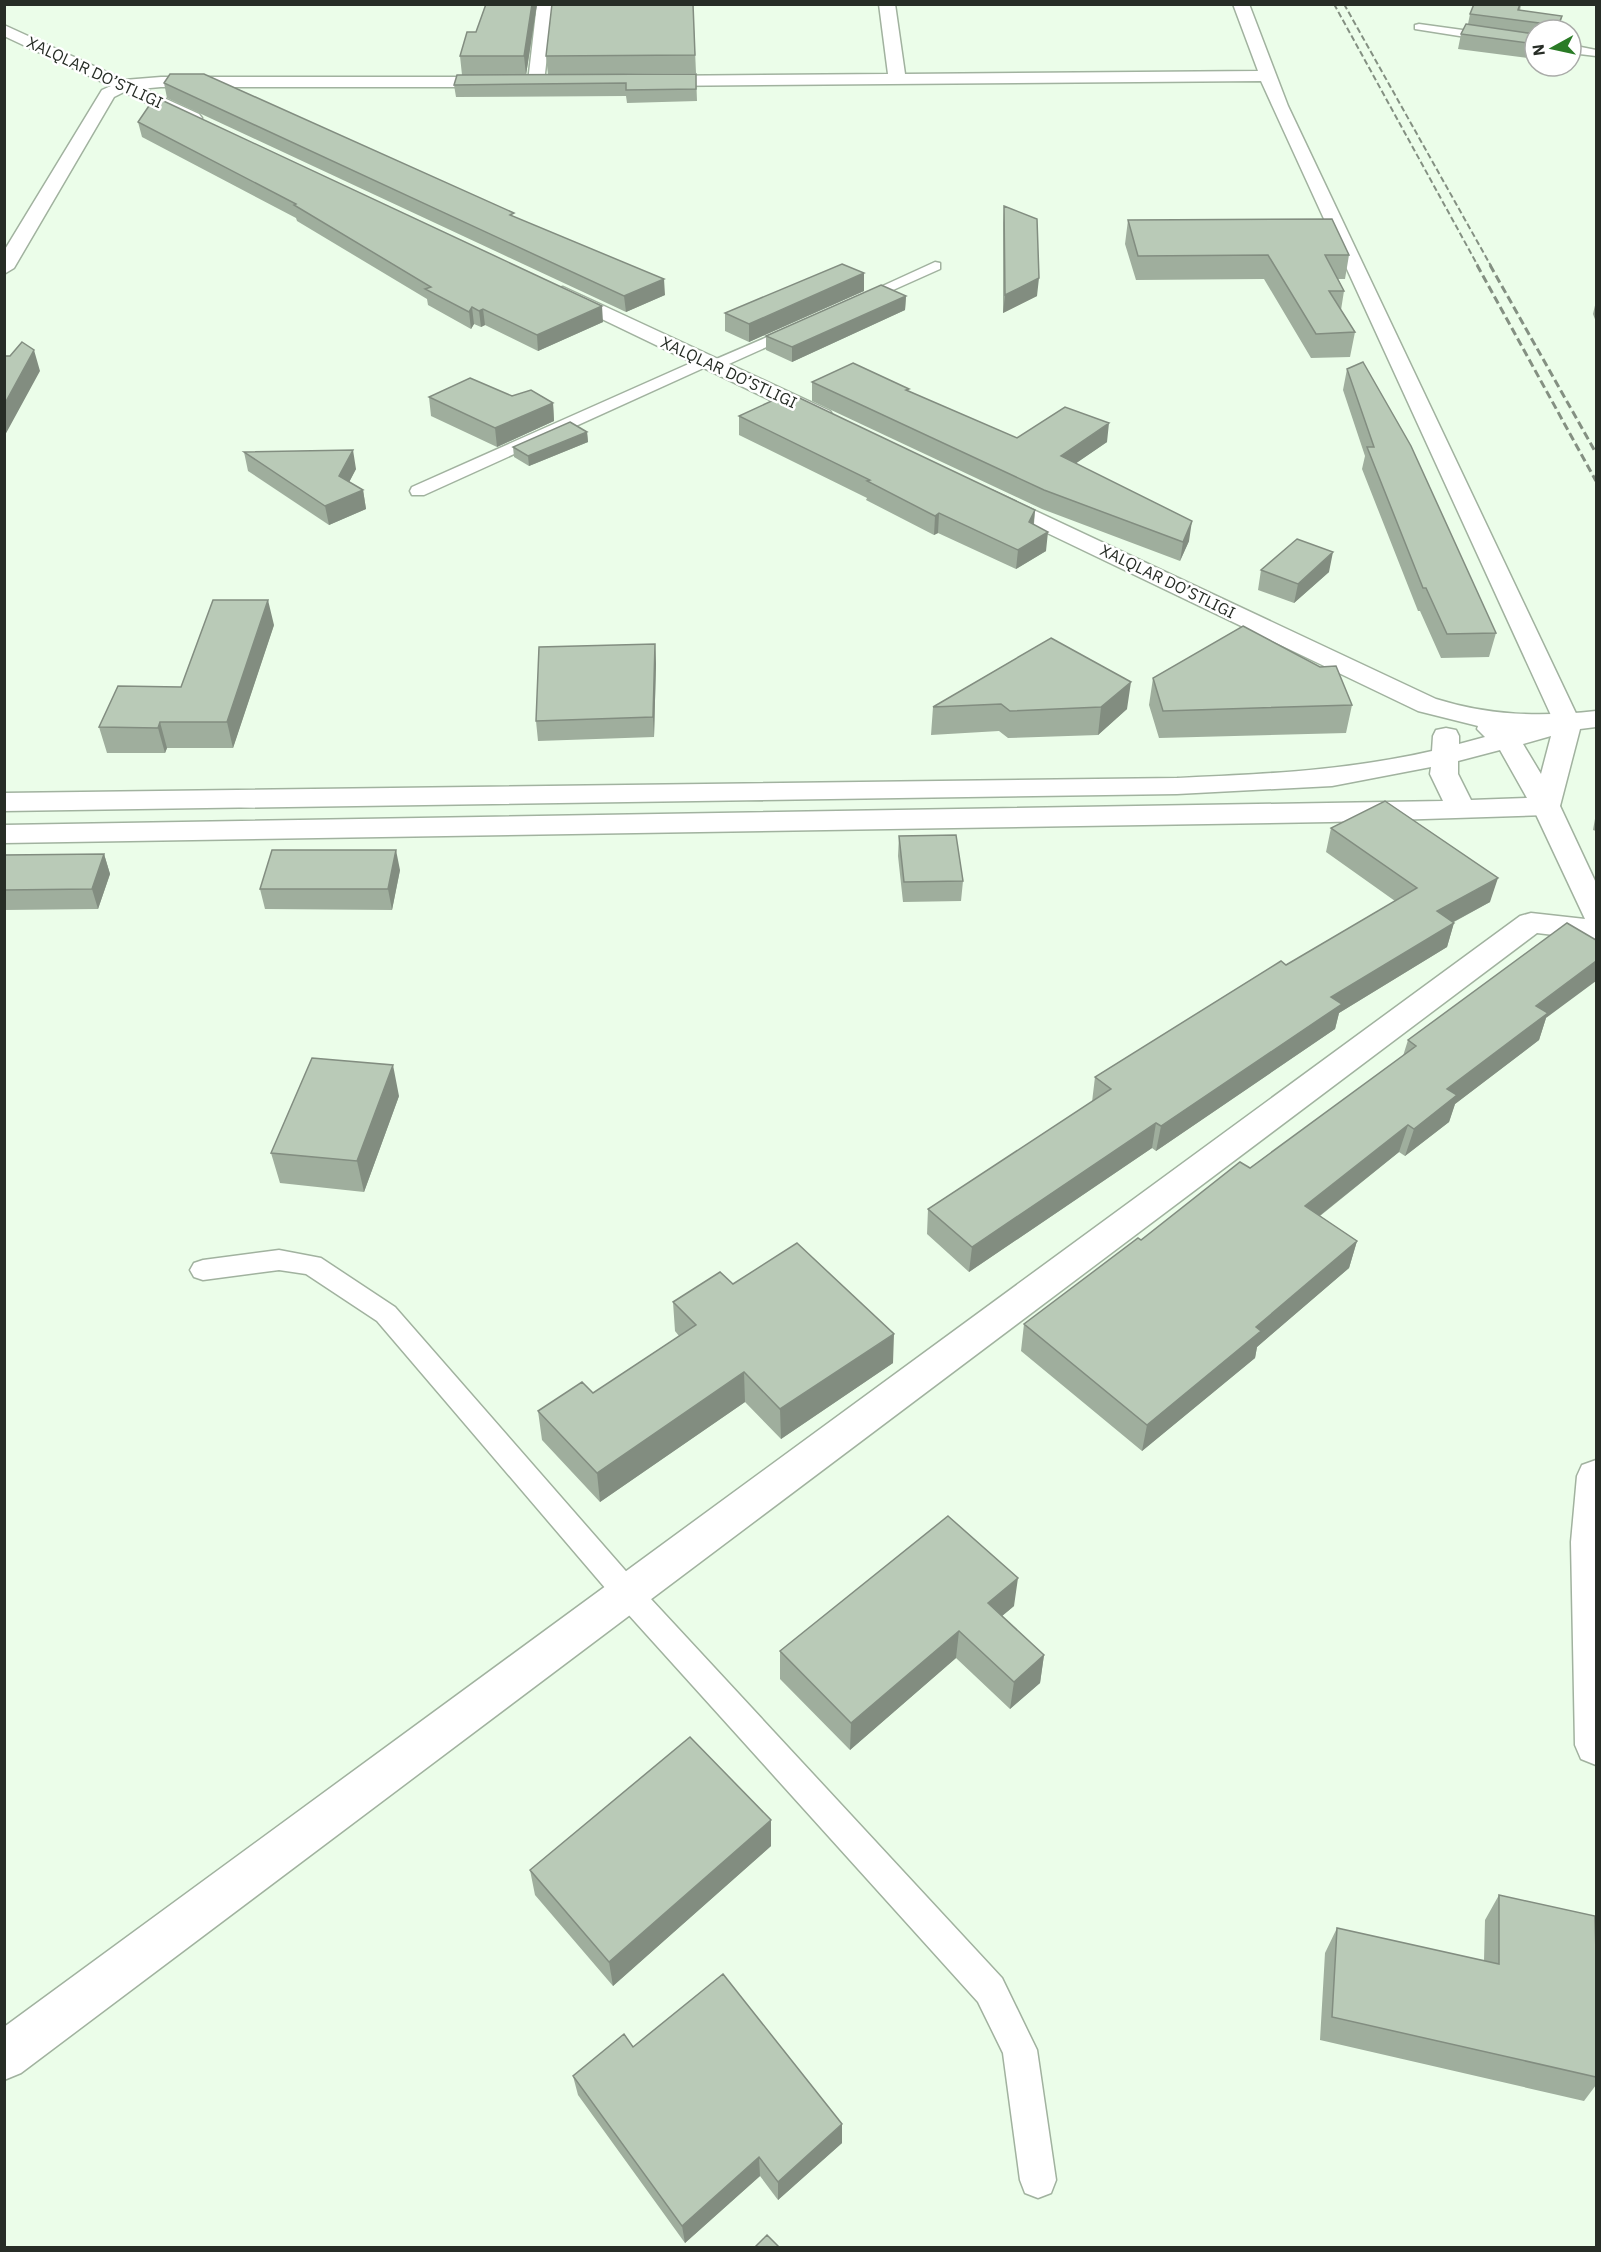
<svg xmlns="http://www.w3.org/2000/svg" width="1601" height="2252" font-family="'IBM Plex Sans',sans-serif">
<rect width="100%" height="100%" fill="#ebfde9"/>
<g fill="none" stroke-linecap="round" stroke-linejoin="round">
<defs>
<path id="lane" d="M1419,24L1535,40V48L1415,29V25Z
M1571,45L1596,50V56L1571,53Z
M935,262L940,263V269L864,303H854L852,300Z
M795,325L802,329L800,332L720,368L715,370L708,366L424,495H412L410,491L412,487L702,358L707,356L714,360Z
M279,1250L321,1258L395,1307L638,1585L1002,1978L1037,2050L1056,2180L1051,2193L1038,2198L1025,2193L1020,2180L1003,2053L978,2002L618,1603L377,1321L306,1274L279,1270L203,1280L194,1277L190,1270L194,1263L203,1260Z"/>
<path id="street" d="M537,4H553L544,82L536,87L528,82Z
M879,4H895L905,74L1258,71L1233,4H1249L1288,106L1581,724L1577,730L1568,732L1559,730L1555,724L1261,81L652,86L644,81L652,76L888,74Z
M161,77H501L509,82L501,87H161L128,90L114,97L14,268L4,274V251L102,90L124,80Z
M1546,797L1556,800L1560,806L1596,883V940L1537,933L21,2073L4,2080V2027L1520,916L1531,913L1585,919L1532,806L1536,800Z
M1596,1460V1765L1581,1759L1575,1745L1571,1542L1577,1476L1582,1465Z"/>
<path id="secondary" d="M4,25L199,114L202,118L199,122H187L4,36Z
M563,287L830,411L833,416L830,421H814L556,297L553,293L556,289Z
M993,491L1436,699C1490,716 1541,717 1596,711V727L1580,729L1560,806L1556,812L1546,815L1330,822L4,843V825L1443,801L1430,774L1431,767L1332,786L1177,794L4,811V793L1177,778C1266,774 1344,771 1432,751L1433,736L1436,730L1446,728L1456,730L1459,736V744L1485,737L1477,729L1478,726L1418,711L985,503L981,498L985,493ZM1551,736L1541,774L1523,744ZM1500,750L1527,798L1471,800L1458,774V761Z"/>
</defs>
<!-- lane casing -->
<use href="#lane" stroke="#a1b29f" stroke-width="3"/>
<!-- street casing -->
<use href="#street" stroke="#a1b29f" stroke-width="3"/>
<!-- secondary casing -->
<use href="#secondary" stroke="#a1b29f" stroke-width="3"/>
<!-- lane -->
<use href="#lane" fill="#fff" fill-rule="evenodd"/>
<!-- street -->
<use href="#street" fill="#fff" fill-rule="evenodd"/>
<!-- secondary -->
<use href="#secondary" fill="#fff" fill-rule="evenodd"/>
<!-- rail-far1 -->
<path stroke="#849082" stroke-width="2" stroke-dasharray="6 3" stroke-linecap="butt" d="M1334,4L1478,266
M1344,4L1491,266"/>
<!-- rail -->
<path stroke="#849082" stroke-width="3" stroke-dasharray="8 4" stroke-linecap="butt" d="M1477,265L1596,481
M1490,265L1596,453"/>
</g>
<!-- wall -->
<path fill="#9fae9d" d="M537,4L526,75H462L460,56L476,32Z
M693,4L696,73L550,75L696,74L697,101L627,103L626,96L456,97L454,85L548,75L546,56Z
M1474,4H1521L1520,11L1559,30H1535V59L1458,49L1461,34L1468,24L1470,14Z
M164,83L515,217L665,295L626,312L167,98Z
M138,122L603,322L538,351L485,325L481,327L474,324L471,329L428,305L427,299L297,221L296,218L142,137Z
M1004,206L1037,296L1003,313V223Z
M1128,220L1349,255L1345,279H1338L1344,291L1341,310L1355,332L1350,357L1311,358L1264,279L1136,280L1125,244Z
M864,273V291L749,342L725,331V313Z
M906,296L905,310L792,362L766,350V336Z
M1596,301V322L1593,314Z
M1347,369L1496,633L1489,657L1441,658L1420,611H1418L1362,469L1365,456L1343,390Z
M812,382L909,389L908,391L1017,438L1107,442L1076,463L1189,541L1180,561L1042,509L812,401Z
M512,396L553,403L554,421L497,447L431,416L429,397Z
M739,416L1035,510L1034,524L1046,551L1016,569L938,533L934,535L866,500L867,498L739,435Z
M587,432L588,442L529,466L514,457L513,447Z
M244,452L356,469L349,482L363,490L366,509L329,525L248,471Z
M1261,570L1329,572L1294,603L1258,590Z
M274,625L233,748H167L165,753H107L99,727L181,687Z
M1051,638L1127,709L1098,735L1008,738L999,731L931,735L933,707Z
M655,644L656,664L654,737L538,741L536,721Z
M1153,678L1352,705L1346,733L1159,738L1149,705Z
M1596,813V831L1593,830Z
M1331,828L1490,902L1454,922L1447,947L1339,1013L1335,1029L1156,1151L1152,1148L969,1272L927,1234L928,1209L1092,1102L1095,1077L1395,901L1326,852Z
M899,836L963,881L961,901L903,902L898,856Z
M104,854L110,874L98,909L4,910V855Z
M400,870L392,910L265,909L260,889Z
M1546,1018L1539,1040L1455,1104L1449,1122L1405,1156L1399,1152L1320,1216L1357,1241L1349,1268L1257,1347L1255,1358L1142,1451L1021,1351L1024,1324L1141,1240L1250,1168L1403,1056L1408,1040Z
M399,1096L364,1192L280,1183L271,1153Z
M733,1284L893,1363L781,1439L745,1402L600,1502L542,1440L538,1411L593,1393L679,1336L675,1331L673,1302Z
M1014,1606L1002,1616L1044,1655L1040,1683L1010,1709L956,1658L850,1750L780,1679V1651Z
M771,1820V1846L613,1986L535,1895L530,1870Z
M1499,1895L1596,1954V2085L1584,2101L1320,2040L1325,1953L1337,1928L1484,1961L1485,1920Z
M633,2047L842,2143L778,2200L760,2176L685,2243L578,2095L573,2076Z"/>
<!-- shaded-wall -->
<path fill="#828d80" d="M532,4H537L526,75L524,56Z
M1562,16L1559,30H1556Z
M864,273V291L749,342V324Z
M1039,278L1037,296L1003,313L1005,295Z
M664,279L665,295L626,312L624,296Z
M906,296L905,310L792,362V347Z
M602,306L603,322L538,351L537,335Z
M472,307L474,324L471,329L469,312Z
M483,309L485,325L481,327L479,311Z
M34,350L40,371L4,437V405Z
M553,403L554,421L497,447L495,428Z
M1109,423L1107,442L1059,475L1061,456Z
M587,432L588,442L529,466L528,456Z
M353,450L356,469L343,494L339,476Z
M363,490L366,509L329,525L325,506Z
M1035,510L1033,529L1029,522Z
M939,513L938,533L934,535L935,516Z
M1192,521L1189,541L1180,561L1183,542Z
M1048,532L1046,551L1016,569L1018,550Z
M1333,552L1329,572L1294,603L1298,584Z
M268,600L274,625L233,748L227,722Z
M655,644L656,664L654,737L653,717Z
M1131,682L1127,709L1098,735L1101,707Z
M160,722L167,748L165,753L158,728Z
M396,850L400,870L392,910L388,889Z
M104,854L110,874L98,909L92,889Z
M1498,878L1490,902L1429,935L1437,911Z
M1454,923L1447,947L1339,1013L1335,1029L1156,1151L1161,1126L1331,997Z
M1596,961V981L1546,1018L1539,1040L1455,1104L1449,1122L1405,1156L1414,1129L1447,1089L1536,1006Z
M393,1065L399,1096L364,1192L357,1161Z
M1156,1123L1152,1148L969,1272L972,1247Z
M1408,1125L1399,1152L1298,1233L1305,1206Z
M1357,1241L1349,1268L1257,1347L1255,1358L1142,1451L1147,1425L1256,1327Z
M894,1334L893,1363L781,1439L780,1409Z
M744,1372L745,1402L600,1502L597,1473Z
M1018,1578L1014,1606L984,1631L988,1603Z
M959,1631L956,1658L850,1750L851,1723Z
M1044,1655L1040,1683L1010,1709L1014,1682Z
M771,1820V1846L613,1986L609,1962Z
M842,2124V2143L778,2200V2182Z
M759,2157L760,2176L685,2243L682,2226Z"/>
<!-- building -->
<path fill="#b9cab7" stroke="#828d80" stroke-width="1.5" d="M486,4H532L524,56H460L467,32H476Z
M552,4H693L695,55L546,56Z
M1474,4H1520L1518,10L1562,16L1556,30H1540L1539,23L1470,14Z
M1466,24L1535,34V44L1461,34Z
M170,74H204L514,213L510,215L664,279L624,296L164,83Z
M696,74V89L626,90V83L454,85L457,75Z
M155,97L602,306L537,335L483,309L479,311L472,307L469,312L425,289L431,287L294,205L296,204L138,122Z
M1004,206L1037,219L1039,278L1005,295Z
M1332,219L1349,255H1325L1344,291H1329L1355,332L1316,334L1268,255L1138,256L1128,220Z
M842,264L864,273L749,324L725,313Z
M881,285L906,296L792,347L766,336Z
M22,342L34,350L4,405V356H10Z
M1363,362L1411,446L1496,633L1447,634L1426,588H1423L1367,447H1374L1347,369Z
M853,363L909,389L906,390L1017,438L1065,407L1109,423L1061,456L1192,521L1183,542L1044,490L812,382Z
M470,378L512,396L531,390L553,403L495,428L429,397Z
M789,393L1035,510L1029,522L1048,532L1018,550L939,513L935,516L867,481L870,480L739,416Z
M570,422L587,432L528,456L513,447Z
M353,450L339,476L363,490L325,506L244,452Z
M1297,539L1333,552L1298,584L1261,570Z
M213,600H268L227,722H160L158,728L99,727L118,686L181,687Z
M1243,626L1320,667L1336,666L1352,705L1163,711L1153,678Z
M1051,638L1131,682L1101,707L1010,711L1001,704L933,707Z
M655,644L653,717L536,721L539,647Z
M1385,801L1498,878L1437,911L1454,923L1331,997L1342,1004L1161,1126L1156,1123L972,1247L928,1209L1111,1089L1095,1077L1281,961L1286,965L1417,888L1331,828Z
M956,835L963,881L904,882L899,836Z
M272,850H396L388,889H260Z
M104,854L92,889L4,890V855Z
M1567,923L1596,940V961L1536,1006L1548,1013L1447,1089L1457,1095L1414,1129L1408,1125L1305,1206L1357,1241L1256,1327L1261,1331L1147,1425L1024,1324L1138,1238L1141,1240L1240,1162L1250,1168L1416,1046L1408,1040Z
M312,1058L393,1065L357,1161L271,1153Z
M797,1243L894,1334L780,1409L744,1372L597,1473L538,1411L582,1382L593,1393L696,1325L673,1302L720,1272L733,1284Z
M948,1516L1018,1578L988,1603L1044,1655L1014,1682L959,1631L851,1723L780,1651Z
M690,1737L771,1820L609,1962L530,1870Z
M1499,1895L1595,1916L1596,1954V2077L1332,2017L1337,1928L1499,1964Z
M723,1974L842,2124L778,2182L759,2157L682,2226L573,2076L624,2034L633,2047Z
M767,2235L779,2247H755Z"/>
<g text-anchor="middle" stroke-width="5" stroke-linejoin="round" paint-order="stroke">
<!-- far-street labels -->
<g font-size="16" fill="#272d26" stroke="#fff">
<text transform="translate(95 72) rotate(25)" y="6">XALQLAR DO’STLIGI</text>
<text transform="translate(729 372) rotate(25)" y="6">XALQLAR DO’STLIGI</text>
<text transform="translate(1168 581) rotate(26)" y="6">XALQLAR DO’STLIGI</text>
</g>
</g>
<!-- border -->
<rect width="1601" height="2252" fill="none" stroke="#272d26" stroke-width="12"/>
<!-- north arrow -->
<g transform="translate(1553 48) rotate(262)"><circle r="28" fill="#ffffff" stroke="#a9aba8" stroke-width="1.5"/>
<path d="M0-4.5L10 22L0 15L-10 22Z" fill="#2a7b26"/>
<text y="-9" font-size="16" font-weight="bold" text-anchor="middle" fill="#272d26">N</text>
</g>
</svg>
